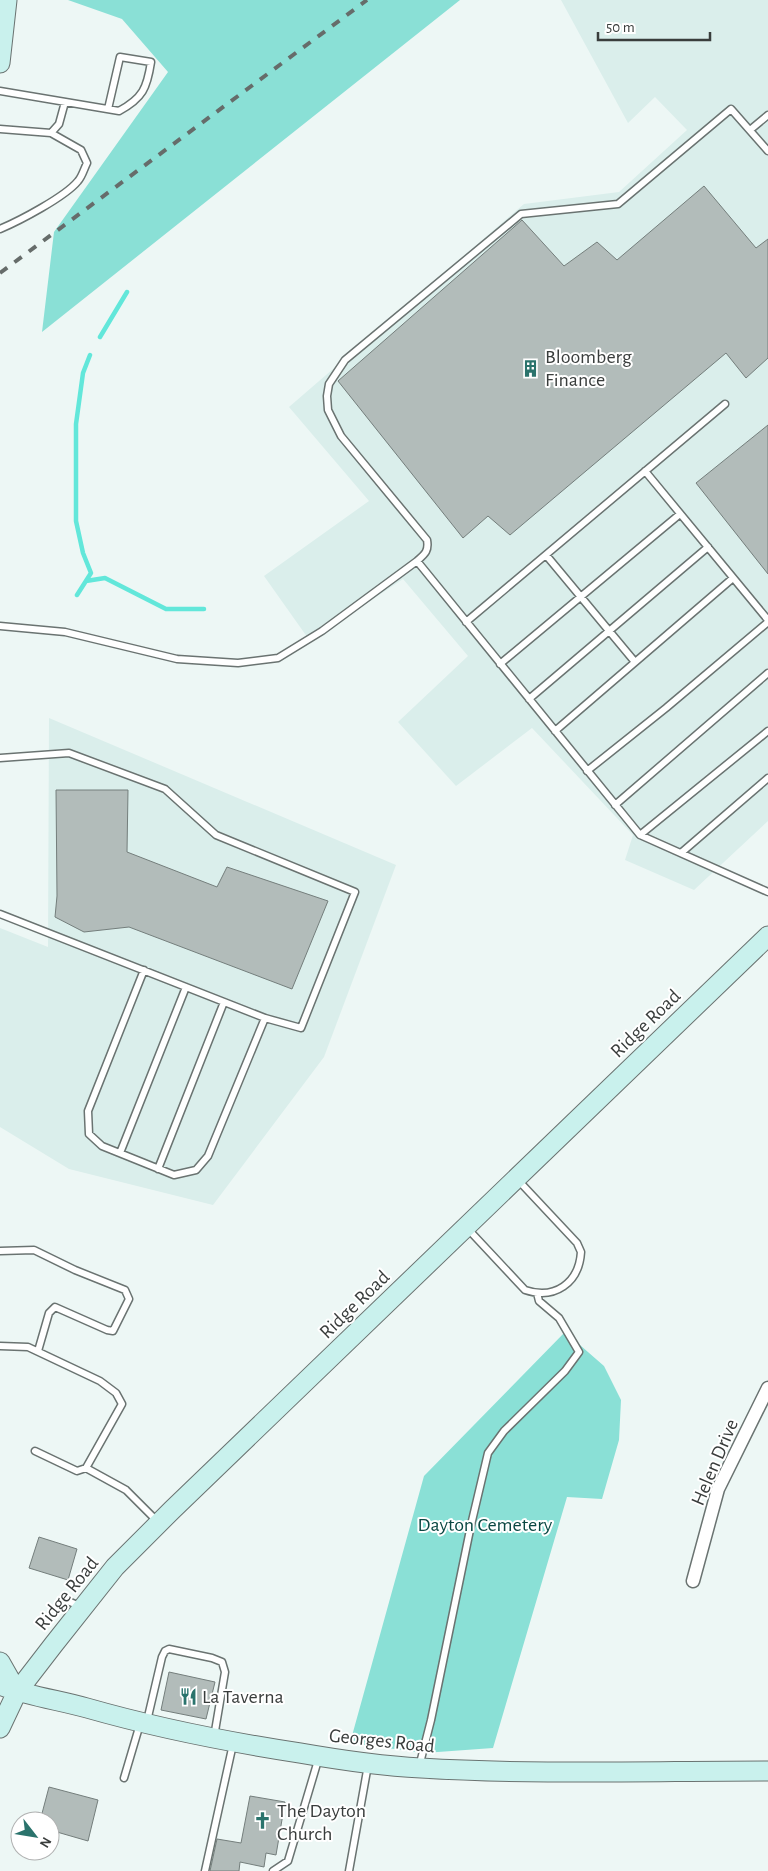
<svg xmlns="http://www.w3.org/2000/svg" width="768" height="1871" font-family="'Alegreya Sans',sans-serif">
<rect width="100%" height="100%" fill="#edf7f5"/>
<!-- built -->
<path fill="#daeeeb" d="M561,0H768V821L694,890L625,860L633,835L532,728L456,786L398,722L468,656L403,579L310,641L264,576L369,501L289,407L524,204L619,192L687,130L655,97L628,123Z
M49,718L396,865L324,1057L213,1205L69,1169L0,1127V928L48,947Z"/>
<!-- green -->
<path fill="#8ae0d6" d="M68,0H460L42,332L54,232L168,72L122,19Z
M565,1332L604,1366L621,1400L619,1440L602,1499L567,1497L493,1748L424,1753L350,1743L424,1476Z"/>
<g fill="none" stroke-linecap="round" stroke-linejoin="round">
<!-- stream -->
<path stroke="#62e7da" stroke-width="4.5" d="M100,337L127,292
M86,581L105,578L166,609H204
M77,595L91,573L83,553L76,521V424L83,373L90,355"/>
</g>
<!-- building -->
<path fill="#b2bcba" stroke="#747e7c" d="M704,186L756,248L768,239V358L746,378L726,353L510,535L488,516L463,538L338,381L522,220L564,266L597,242L617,260Z
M768,425V574L696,483Z
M56,790H128L127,852L217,887L227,867L328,901L292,989L129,927L84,932L55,917L57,896Z
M39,1537L77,1549L68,1580L29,1568Z
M169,1672L215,1682L206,1719L161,1710Z
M49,1787L98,1800L88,1841L50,1830V1821H40Z
M250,1796L285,1802L276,1855L266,1853L264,1867L240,1862L239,1871H210L217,1839L241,1843Z"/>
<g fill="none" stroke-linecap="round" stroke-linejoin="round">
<defs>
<path id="lane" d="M0,91L119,111C143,98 147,88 151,62L120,57L108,109
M0,129L51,133L59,124L65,102
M750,130L768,115
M0,229C19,221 65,197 78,181C82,177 84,169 87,163L81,150L51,133
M645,471L768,620
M546,555L635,662
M417,561L640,835L768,892
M466,622L725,404
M0,626L65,632L177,659L238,663L278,658L322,631L417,561C425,554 429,551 427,540L341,436L328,410L327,396L329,384L345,360L521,214L618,204L731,109L768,151
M500,664L680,514
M529,699L708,547
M555,731L733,578
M0,758L69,753L165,789L216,835L355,892L301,1028L265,1018L0,914
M587,771L666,708L768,622
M615,805L768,673
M640,835L768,731
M681,853L768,778
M144,970L88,1111L89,1134L102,1146L174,1175L196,1170L208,1156L265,1018
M120,1153L186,987
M158,1169L224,1002
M467,1228L525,1290C555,1300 579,1283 581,1252L577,1243L517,1179
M0,1251L34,1250L75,1270L125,1290L129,1299L113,1331L107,1330L55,1307L49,1313L38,1351
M0,1346L28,1347L100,1381L116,1393L122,1404L86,1468L77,1471L35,1451
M86,1468L126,1490L158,1522
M63,1599L82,1607
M147,1721L162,1657L165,1651L169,1649L212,1658L222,1662L225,1672L214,1737
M419,1767L431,1720L471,1525L488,1453L504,1431L565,1371L579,1352L559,1318L539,1301L537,1293
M124,1778L140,1724
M205,1871L233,1744
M273,1871L288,1861L319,1757
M349,1871L368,1765"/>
<path id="street" d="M693,1581L718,1489L768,1388"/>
<path id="secondary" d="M0,63L7,0
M0,1662L17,1692
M0,1685C28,1696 58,1700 87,1708C157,1728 228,1742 300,1753C340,1760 380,1766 421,1768C536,1775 652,1771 768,1771
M0,1728L17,1692L54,1644L115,1567L172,1510L768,936"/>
</defs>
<!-- lane casing -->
<use href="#lane" stroke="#6a7371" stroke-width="9"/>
<!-- street casing -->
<use href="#street" stroke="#6a7371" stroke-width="15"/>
<!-- secondary casing -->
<use href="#secondary" stroke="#6a7371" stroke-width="21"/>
<!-- lane -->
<use href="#lane" stroke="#fff" stroke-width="6"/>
<!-- street -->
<use href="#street" stroke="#fff" stroke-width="12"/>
<!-- secondary -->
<use href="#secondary" stroke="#c9f1ed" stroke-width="19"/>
<!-- rail -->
<path stroke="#666c6a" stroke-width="4" stroke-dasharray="9 9" stroke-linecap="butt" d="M0,273L367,0"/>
</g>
<!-- icons -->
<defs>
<symbol id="building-bare" viewBox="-9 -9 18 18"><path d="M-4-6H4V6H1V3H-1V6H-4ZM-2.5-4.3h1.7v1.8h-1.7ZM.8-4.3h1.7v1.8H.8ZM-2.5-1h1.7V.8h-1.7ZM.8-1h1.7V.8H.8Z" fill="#2a736c" stroke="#fff" stroke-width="2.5" paint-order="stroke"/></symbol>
<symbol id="restaurant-bare" viewBox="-9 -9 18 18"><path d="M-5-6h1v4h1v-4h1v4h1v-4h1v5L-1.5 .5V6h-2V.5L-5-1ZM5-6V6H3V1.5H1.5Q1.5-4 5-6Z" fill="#2a736c" stroke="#fff" stroke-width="2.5" paint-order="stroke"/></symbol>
<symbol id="church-bare" viewBox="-9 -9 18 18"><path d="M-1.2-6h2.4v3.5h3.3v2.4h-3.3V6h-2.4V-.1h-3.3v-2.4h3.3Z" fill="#2a736c" stroke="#fff" stroke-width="2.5" paint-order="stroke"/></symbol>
</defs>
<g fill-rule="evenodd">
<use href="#building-bare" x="518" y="356" width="25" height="25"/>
<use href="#restaurant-bare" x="176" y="1684" width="25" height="25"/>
<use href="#church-bare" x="250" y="1808" width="25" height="25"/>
</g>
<g text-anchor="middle" stroke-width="4" stroke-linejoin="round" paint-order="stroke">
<!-- poi labels -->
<g font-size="20" fill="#393d3c" stroke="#fff" text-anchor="start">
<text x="545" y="363">Bloomberg<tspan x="545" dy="23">Finance</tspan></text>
<text x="202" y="1703">La Taverna</text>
<text x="277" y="1817">The Dayton<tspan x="277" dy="23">Church</tspan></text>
</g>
<!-- street labels -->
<g font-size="20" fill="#393d3c" stroke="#fff">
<text transform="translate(645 1023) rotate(-44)" y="7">Ridge Road</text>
<text transform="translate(354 1304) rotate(-44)" y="7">Ridge Road</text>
<text transform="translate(714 1462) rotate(-67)" y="7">Helen Drive</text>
<text transform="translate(66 1593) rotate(-51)" y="7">Ridge Road</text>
<text transform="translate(382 1740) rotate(6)" y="7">Georges Road</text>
</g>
<!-- park labels -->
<g font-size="20" fill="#094742" stroke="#fff">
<text x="485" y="1531">Dayton Cemetery</text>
</g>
</g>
<!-- north arrow -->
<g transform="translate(35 1836) rotate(121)"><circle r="24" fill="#ffffff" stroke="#b0b1b1"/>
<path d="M0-4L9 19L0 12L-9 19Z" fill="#2a736c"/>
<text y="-8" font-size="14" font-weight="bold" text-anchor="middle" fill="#393d3c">N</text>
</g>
<!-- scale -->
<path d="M598 32v8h112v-8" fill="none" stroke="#393d3c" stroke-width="2.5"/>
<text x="606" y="32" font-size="15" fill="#393d3c" stroke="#ffffff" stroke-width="4" paint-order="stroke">50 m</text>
</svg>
